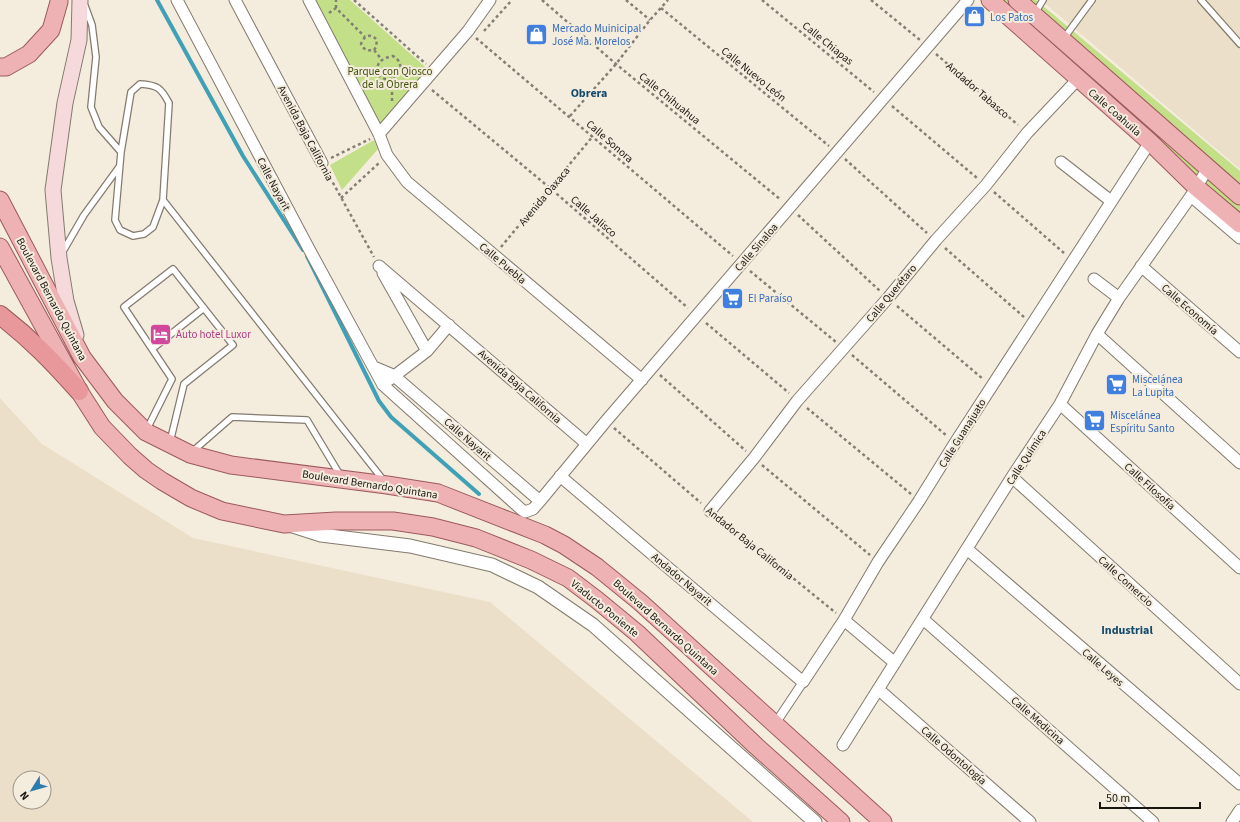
<svg xmlns="http://www.w3.org/2000/svg" width="1240" height="822" font-family="'Source Sans 3',sans-serif">
<rect width="100%" height="100%" fill="#f4ecdd"/>
<!-- built -->
<path fill="#ebdfc9" fill-rule="evenodd" d="M1041,0H1240V169Z
M0,398L42,444L193,538L490,602L753,822H0ZM20,778H44V802H20Z"/>
<!-- green -->
<path fill="#c3df88" d="M311,0H350L432,73L383,130L325,19Z
M994,0H1036L1240,171V214L1081,73Z
M374,140L378,149L342,190L330,165Z"/>
<g fill="none" stroke-linecap="round" stroke-linejoin="round">
<!-- stream -->
<path stroke="#40a1b6" stroke-width="4" d="M157,0L243,156L303,250
M307,256L379,401L391,417L479,494"/>
<defs>
<path id="service" d="M1201,0L1240,44
M85,6L92,25L96,57L91,107L99,127L121,152L115,220L120,230L133,236L144,234L153,227L163,200L169,103C161,88 158,85 140,84L131,92L121,152
M1035,13L1043,0
M1064,38L1092,0
M163,200L384,481
M62,253L84,215L119,167
M152,349L204,308
M147,429L172,379L124,307L173,269L233,345L184,384L170,442
M193,451L232,417L307,420L340,475"/>
<path id="pedestrian" d="M775,724L803,682"/>
<path id="minor" d="M177,0L309,249L383,385L522,510L525,512L533,509L540,501L606,421L968,0
M235,0L322,163
M309,0L379,134L387,155L407,182L494,255L642,380
M379,134L468,31L490,0
M1061,162L1111,201
M1191,196L1240,238
M379,266L587,444
M1141,266L1240,352
M383,273L427,351
M1094,279L1119,298
M1097,334L1240,463
M374,367L393,375L540,501
M389,380L427,351L449,325
M1060,404L1240,568
M560,476L803,682L844,620L878,562L919,501L955,443L1150,142
M1012,477L1240,684
M710,511L754,458L797,401L888,298L936,240L986,185L1027,133L1078,79
M967,549L1240,784
M923,619L1153,822
M844,620L895,663
M878,689L1030,822
M843,745L1012,477L1060,404L1097,334L1119,298L1191,196L1208,168
M1232,822L1240,810"/>
<path id="tertiary" d="M293,526L321,535L410,546L492,565L538,587L593,625L815,822"/>
<path id="secondary" d="M76,335L66,301L59,258L53,190L65,103L79,40L80,0"/>
<path id="primary" d="M990,0L1150,142L1196,187L1240,224
M1017,0L1240,196
M0,67H6L29,54L51,30L59,2V0
M0,200L82,357L115,401L146,432L190,454L231,465L387,485L438,493L545,535L564,545L597,567L640,602L883,822
M0,247L79,391L102,427L130,456L146,470L162,481L191,498L222,511L284,524L336,521H393L433,527L476,538L531,560L568,578L597,600L637,633L756,746L841,822"/>
<path id="trunk" d="M0,315C31,339 53,362 79,391"/>
</defs>
<!-- service casing -->
<use href="#service" stroke="#837b6e" stroke-width="8"/>
<!-- pedestrian casing -->
<use href="#pedestrian" stroke="#837b6e" stroke-width="10"/>
<!-- minor casing -->
<use href="#minor" stroke="#837b6e" stroke-width="13"/>
<!-- tertiary casing -->
<use href="#tertiary" stroke="#837b6e" stroke-width="15"/>
<!-- secondary casing -->
<use href="#secondary" stroke="#837b6e" stroke-width="17"/>
<!-- primary casing -->
<use href="#primary" stroke="#9c5a5a" stroke-width="19"/>
<!-- trunk casing -->
<use href="#trunk" stroke="#9c5a5a" stroke-width="20"/>
<!-- path -->
<path stroke="#847f75" stroke-width="2.5" stroke-dasharray="3 3" stroke-linecap="butt" d="M354,0L426,64
M542,0L616,64L781,200
M626,0L650,20
M762,0L874,92
M871,0L920,40
M336,8V0
M661,8L829,146
M329,13L336,8L365,37
M484,31L512,0
M476,38L733,256
M374,50L376,47L377,40C371,33 364,35 361,44C364,50 367,51 374,50L382,60
M936,54L1018,125
M392,79H385L379,76C374,64 381,58 393,56C399,60 401,63 400,70
M432,90L550,188L688,308
M392,101V79L400,70L414,75
M892,106L977,178
M570,116L616,64L650,20L668,0
M331,158L370,139
M845,159L927,233
M327,172L374,257
M994,192L1064,253
M341,198L379,163
M798,215L880,291
M501,247L593,136
M945,248L1024,317
M750,271L836,342
M897,306L983,379
M706,323L789,393
M852,355L947,436
M660,375L746,451
M807,408L911,494
M614,428L701,503
M762,465L870,555
M719,518L836,613"/>
<!-- service -->
<use href="#service" stroke="#fff" stroke-width="5.5"/>
<!-- pedestrian -->
<use href="#pedestrian" stroke="#fff" stroke-width="8"/>
<!-- minor -->
<use href="#minor" stroke="#fff" stroke-width="11"/>
<!-- tertiary -->
<use href="#tertiary" stroke="#fff" stroke-width="13"/>
<!-- secondary -->
<use href="#secondary" stroke="#f6d9da" stroke-width="15"/>
<!-- primary -->
<use href="#primary" stroke="#eeb2b4" stroke-width="17"/>
<!-- trunk -->
<use href="#trunk" stroke="#e8989b" stroke-width="18"/>
</g>
<!-- icons -->
<defs>
<symbol id="shop-square" viewBox="-11 -11 22 22"><rect x="-9" y="-9" width="18" height="18" rx="4" fill="#3f7fe0" stroke="#f4ecdd"/><path d="M-5-2.5h2.3a2.7 3.5 0 0 1 5.4 0H5L5.5 6h-11ZM-1.5-2.5h3a1.5 2.3 0 0 0-3 0Z" fill="#fff"/></symbol>
<symbol id="supermarket-square" viewBox="-11 -11 22 22"><rect x="-9" y="-9" width="18" height="18" rx="4" fill="#3f7fe0" stroke="#f4ecdd"/><path d="M-6-5.5h2.5l.6 2H6L4.5 2H-2.5L-4.4-4H-6ZM-1.5 3.2a1.3 1.3 0 1 0 .1 0ZM3 3.2a1.3 1.3 0 1 0 .1 0Z" fill="#fff"/></symbol>
<symbol id="hotel-square" viewBox="-11 -11 22 22"><rect x="-9" y="-9" width="18" height="18" rx="4" fill="#d1479c" stroke="#f4ecdd"/><path d="M-6-4.5h1.5V1H6V5H4.5V3h-9V5H-6ZM-4 0a1.8 1.8 0 1 1 3.6 0ZM.5 0V-2.5h3Q6-2.5 6 0Z" fill="#fff"/></symbol>
</defs>
<g fill-rule="evenodd">
<use href="#shop-square" x="962" y="4" width="25" height="25"/>
<use href="#shop-square" x="524" y="22" width="25" height="25"/>
<use href="#supermarket-square" x="720" y="286" width="25" height="25"/>
<use href="#hotel-square" x="148" y="322" width="25" height="25"/>
<use href="#supermarket-square" x="1104" y="372" width="25" height="25"/>
<use href="#supermarket-square" x="1082" y="408" width="25" height="25"/>
</g>
<g text-anchor="middle" stroke-width="4" stroke-linejoin="round" paint-order="stroke">
<!-- shop labels -->
<g font-size="11" fill="#366cbe" stroke="#f4ecdd" text-anchor="start">
<text x="990" y="21">Los Patos</text>
<text x="552" y="32">Mercado Muinicipal<tspan x="552" dy="13">José Ma. Morelos</tspan></text>
<text x="748" y="302">El Paraíso</text>
<text x="1132" y="383">Miscelánea<tspan x="1132" dy="13">La Lupita</tspan></text>
<text x="1110" y="419">Miscelánea<tspan x="1110" dy="13">Espíritu Santo</tspan></text>
</g>
<!-- street labels -->
<g font-size="11" fill="#191611" stroke="#f4ecdd">
<text transform="translate(828 43) rotate(39)" y="4">Calle Chiapas</text>
<text transform="translate(754 74) rotate(39)" y="4">Calle Nuevo León</text>
<text transform="translate(978 90) rotate(41)" y="4">Andador Tabasco</text>
<text transform="translate(670 98) rotate(39)" y="4">Calle Chihuahua</text>
<text transform="translate(1115 112) rotate(41)" y="4">Calle Coahuila</text>
<text transform="translate(306 133) rotate(62)" y="4">Avenida Baja California</text>
<text transform="translate(610 141) rotate(41)" y="4">Calle Sonora</text>
<text transform="translate(274 184) rotate(62)" y="4">Calle Nayarit</text>
<text transform="translate(544 196) rotate(-50)" y="4">Avenida Oaxaca</text>
<text transform="translate(594 216) rotate(41)" y="4">Calle Jalisco</text>
<text transform="translate(756 247) rotate(-49)" y="4">Calle Sinaloa</text>
<text transform="translate(503 263) rotate(40)" y="4">Calle Puebla</text>
<text transform="translate(891 293) rotate(-50)" y="4">Calle Querétaro</text>
<text transform="translate(52 299) rotate(62)" y="4">Boulevard Bernardo Quintana</text>
<text transform="translate(1190 309) rotate(41)" y="4">Calle Economía</text>
<text transform="translate(520 386) rotate(41)" y="4">Avenida Baja California</text>
<text transform="translate(962 433) rotate(-58)" y="4">Calle Guanajuato</text>
<text transform="translate(468 439) rotate(41)" y="4">Calle Nayarit</text>
<text transform="translate(1026 457) rotate(-57)" y="4">Calle Química</text>
<text transform="translate(370 484) rotate(9)" y="4">Boulevard Bernardo Quintana</text>
<text transform="translate(1150 486) rotate(42)" y="4">Calle Filosofía</text>
<text transform="translate(750 543) rotate(39)" y="4">Andador Baja California</text>
<text transform="translate(682 579) rotate(40)" y="4">Andador Nayarit</text>
<text transform="translate(1126 581) rotate(42)" y="4">Calle Comercio</text>
<text transform="translate(605 608) rotate(39)" y="4">Viaducto Poniente</text>
<text transform="translate(666 627) rotate(42)" y="4">Boulevard Bernardo Quintana</text>
<text transform="translate(1103 667) rotate(41)" y="4">Calle Leyes</text>
<text transform="translate(1038 720) rotate(41)" y="4">Calle Medicina</text>
<text transform="translate(954 755) rotate(41)" y="4">Calle Odontología</text>
</g>
<!-- park labels -->
<g font-size="11" fill="#3e5008" stroke="#f4ecdd">
<text x="390" y="75">Parque con Qiosco<tspan x="390" dy="13">de la Obrera</tspan></text>
</g>
<!-- hotel labels -->
<g font-size="11" fill="#b23c85" stroke="#f4ecdd" text-anchor="start">
<text x="176" y="338">Auto hotel Luxor</text>
</g>
<!-- neighbourhood labels -->
<g font-size="12" font-weight="bold" fill="#134b6d" stroke="#f4ecdd">
<text x="589" y="97">Obrera</text>
<text x="1127" y="634">Industrial</text>
</g>
</g>
<!-- north arrow -->
<g transform="translate(32 790) rotate(233)"><circle r="19" fill="#f4ecdd" stroke="#9c968b"/>
<path d="M0-3L7 15L0 10L-7 15Z" fill="#2d7cae"/>
<text y="-6" font-size="11" font-weight="bold" text-anchor="middle" fill="#191611">N</text>
</g>
<!-- scale -->
<path d="M1100 802v6h100v-6" fill="none" stroke="#191611" stroke-width="2"/>
<text x="1106" y="802" font-size="12" fill="#191611" stroke="#f4ecdd" stroke-width="3" paint-order="stroke">50 m</text>
</svg>
